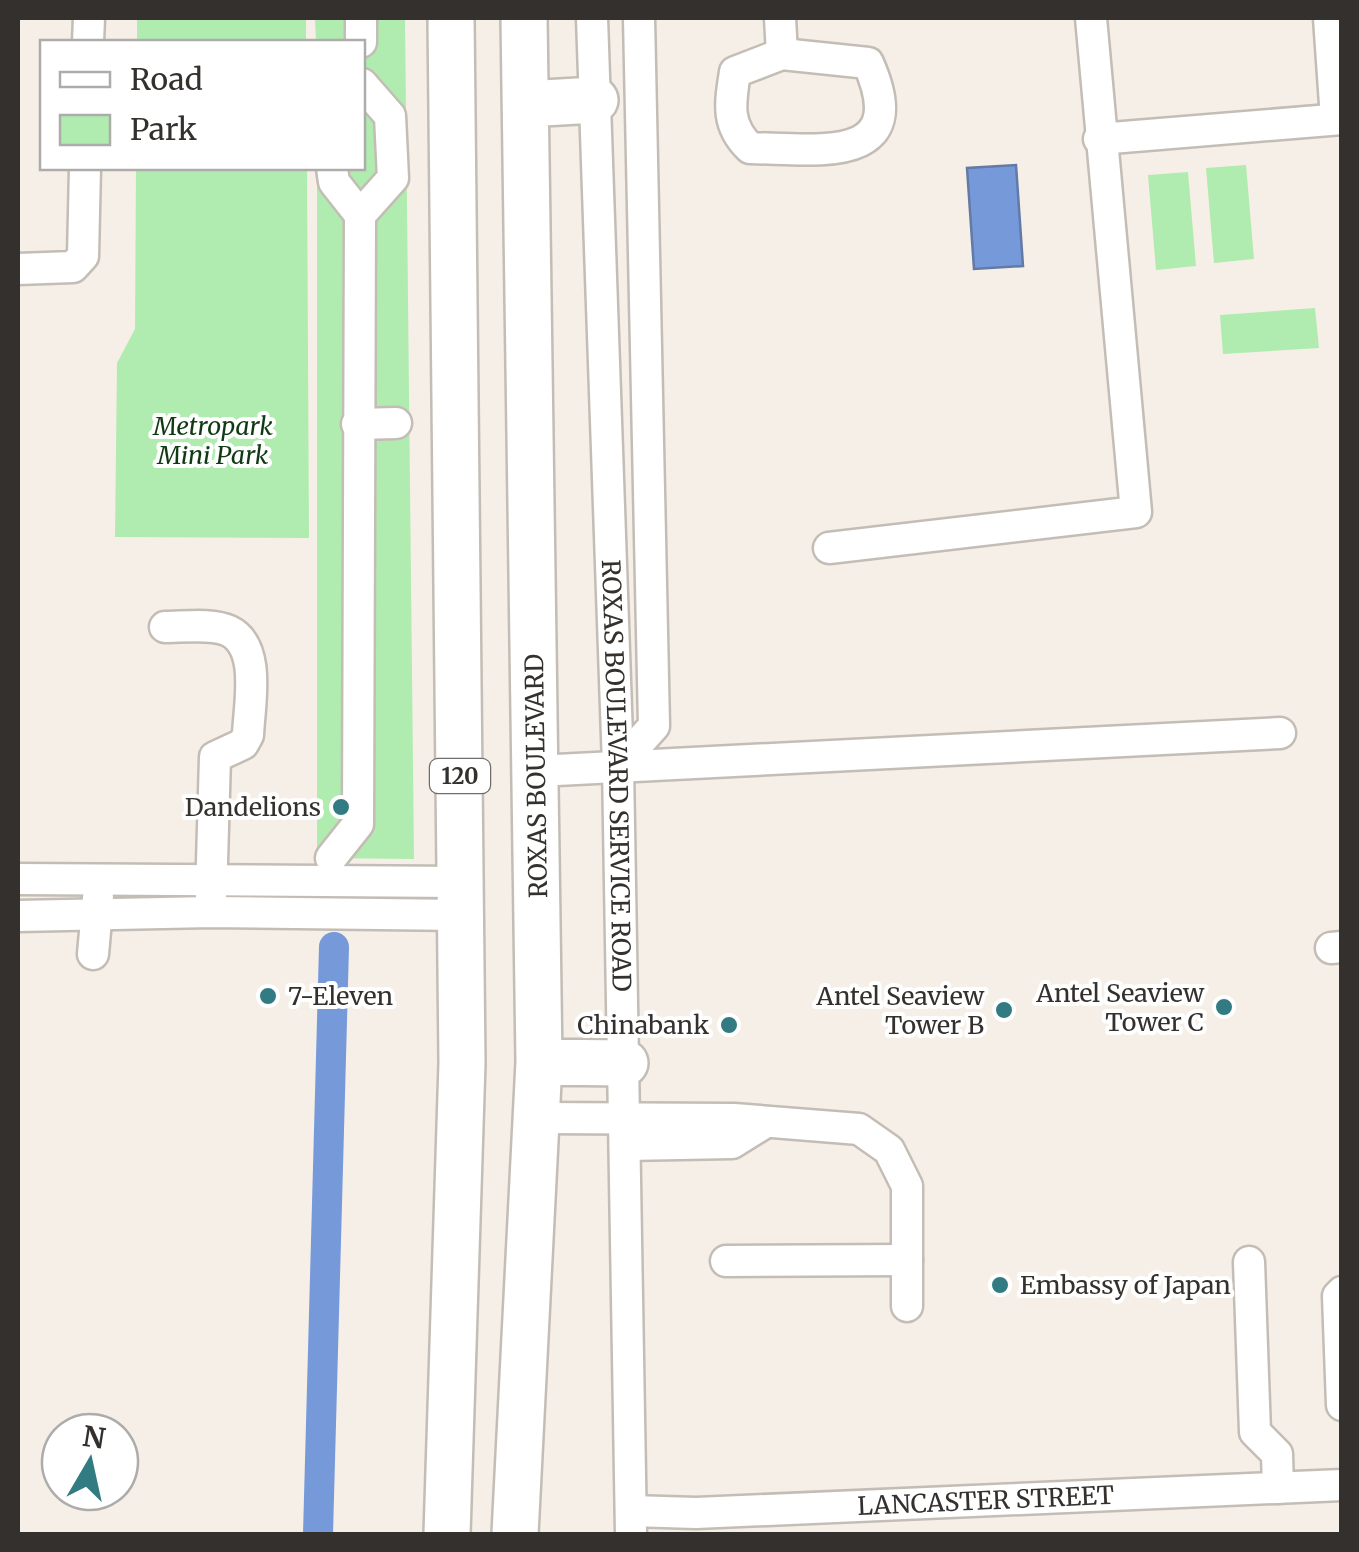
<svg xmlns="http://www.w3.org/2000/svg" width="1359" height="1552" font-family="Merriweather,serif">
<rect width="100%" height="100%" fill="#f6efe7"/>
<!-- green -->
<path fill="#b0ecaf" d="M137,18H306V42H137Z
M315,18H405L414,859L317,858V168H362V42H316Z
M1246,165L1254,259L1214,263L1206,168Z
M136,168H307L309,538L115,537L117,363L135,329Z
M1188,172L1196,266L1156,270L1148,175Z
M1315,308L1319,348L1223,354L1220,315Z"/>
<!-- water -->
<path fill="#7699d9" stroke="#627aa5" stroke-width="2.5" d="M1016,165L1023,266L974,269L967,168Z"/>
<g fill="none" stroke-linecap="round" stroke-linejoin="round">
<!-- canal -->
<path stroke="#7699d9" stroke-width="30" d="M318,1534L334,947"/>
<defs>
<g id="minor">
<path d="M361,18V42"/>
<path id="s1" d="M592,18L618,766L631,1534"/>
<path d="M780,18L782,54"/>
<path d="M1329,18L1336,119"/>
<path d="M88,42L89,18"/>
<path d="M782,54L868,63C914,166 817,149 750,148C726,125 730,104 735,72Z"/>
<path d="M1099,139L1342,119"/>
<path d="M360,215L393,178L390,116L362,84"/>
<path d="M18,269L73,267L83,256L85,168"/>
<path d="M357,424L396,423"/>
<path d="M829,548L1136,512L1091,18"/>
<path d="M165,627C183,627 213,623 229,631C262,647 249,706 248,735L243,744L215,757L211,897"/>
<path d="M618,766L654,726L639,18"/>
<path d="M537,771L1280,733"/>
<path d="M331,858L358,824L360,215L334,182L332,168"/>
<path d="M18,879L461,882"/>
<path d="M18,916L211,912L461,915"/>
<path d="M1331,948L1342,947"/>
<path d="M93,954L98,898"/>
<path d="M538,1118L734,1119L859,1129L889,1150L907,1186V1306"/>
<path d="M627,1145L732,1143L766,1122"/>
<path d="M726,1261L907,1260"/>
<path d="M1249,1262L1255,1432L1277,1454L1278,1488"/>
<path d="M1342,1292L1338,1296L1342,1405"/>
<path id="s2" d="M631,1511L696,1513L1342,1485"/>
</g>
<path id="highway" d="M526,104L595,100
M539,1062L625,1063
M447,1534L462,1063L451,18
M515,1534L539,1062L524,18"/>
</defs>
<!-- minor casing -->
<use href="#minor" stroke="#c3bdb5" stroke-width="35"/>
<!-- highway casing -->
<use href="#highway" stroke="#c3bdb5" stroke-width="50"/>
<!-- minor -->
<use href="#minor" stroke="#fff" stroke-width="30"/>
<!-- highway -->
<use href="#highway" stroke="#fff" stroke-width="45"/>
</g>
<!-- markers -->
<g fill="#337b83" stroke="#fff" stroke-width="4">
<circle cx="341" cy="807" r="10"/>
<circle cx="268" cy="996" r="10"/>
<circle cx="1224" cy="1007" r="10"/>
<circle cx="1004" cy="1010" r="10"/>
<circle cx="729" cy="1025" r="10"/>
<circle cx="1000" cy="1285" r="10"/>
</g>
<g text-anchor="middle" stroke-width="8" stroke-linejoin="round" paint-order="stroke">
<!-- shield labels -->
<rect fill="#fff" stroke="#706e6c" stroke-width="2.5" x="430" y="759" width="60" height="34" rx="8"/>
<g font-size="22" font-weight="bold" fill="#33302d">
<text x="460" y="784">120</text>
</g>
<!-- park labels -->
<g font-size="25" font-style="italic" fill="#103a13" stroke="#fff">
<text x="213" y="435">Metropark<tspan x="213" dy="29">Mini Park</tspan></text>
</g>
<!-- street labels -->
<g font-size="25" fill="#33302d" stroke="#fff">
<text transform="translate(536 776) rotate(-91)" y="9">ROXAS BOULEVARD</text>
<text dy="9" stroke="none"><textPath href="#s1" startOffset="758">ROXAS BOULEVARD SERVICE ROAD</textPath></text>
<text dy="9" stroke="none"><textPath href="#s2" startOffset="355">LANCASTER STREET</textPath></text>
</g>
<!-- poi labels -->
<g font-size="25" fill="#33302d" stroke="#fff" text-anchor="end">
<text x="321" y="816">Dandelions</text>
<text x="1204" y="1002">Antel Seaview<tspan x="1204" dy="29">Tower C</tspan></text>
<text x="288" y="1005" text-anchor="start">7-Eleven</text>
<text x="984" y="1005">Antel Seaview<tspan x="984" dy="29">Tower B</tspan></text>
<text x="709" y="1034">Chinabank</text>
<text x="1020" y="1294" text-anchor="start">Embassy of Japan</text>
</g>
</g>
<!-- border -->
<rect width="1359" height="1552" fill="none" stroke="#33302d" stroke-width="40"/>
<!-- legend -->
<rect x="40" y="40" width="325" height="130" fill="#ffffff" stroke="#adacab" stroke-width="2.5"/>
<rect x="60" y="72" width="50" height="15" fill="#ffffff" stroke="#adacab" stroke-width="2.5"/>
<text x="130" y="90" font-size="30" fill="#33302d">Road</text>
<rect x="60" y="115" width="50" height="30" fill="#b0ecaf" stroke="#adacab" stroke-width="2.5"/>
<text x="130" y="140" font-size="30" fill="#33302d">Park</text>
<!-- north arrow -->
<g transform="translate(90 1462) rotate(9)"><circle r="48" fill="#ffffff" stroke="#adacab" stroke-width="2.5"/>
<path d="M0-8L18 38L0 25L-18 38Z" fill="#337b83"/>
<text y="-15" font-size="28" font-weight="bold" text-anchor="middle" fill="#33302d">N</text>
</g>
</svg>
